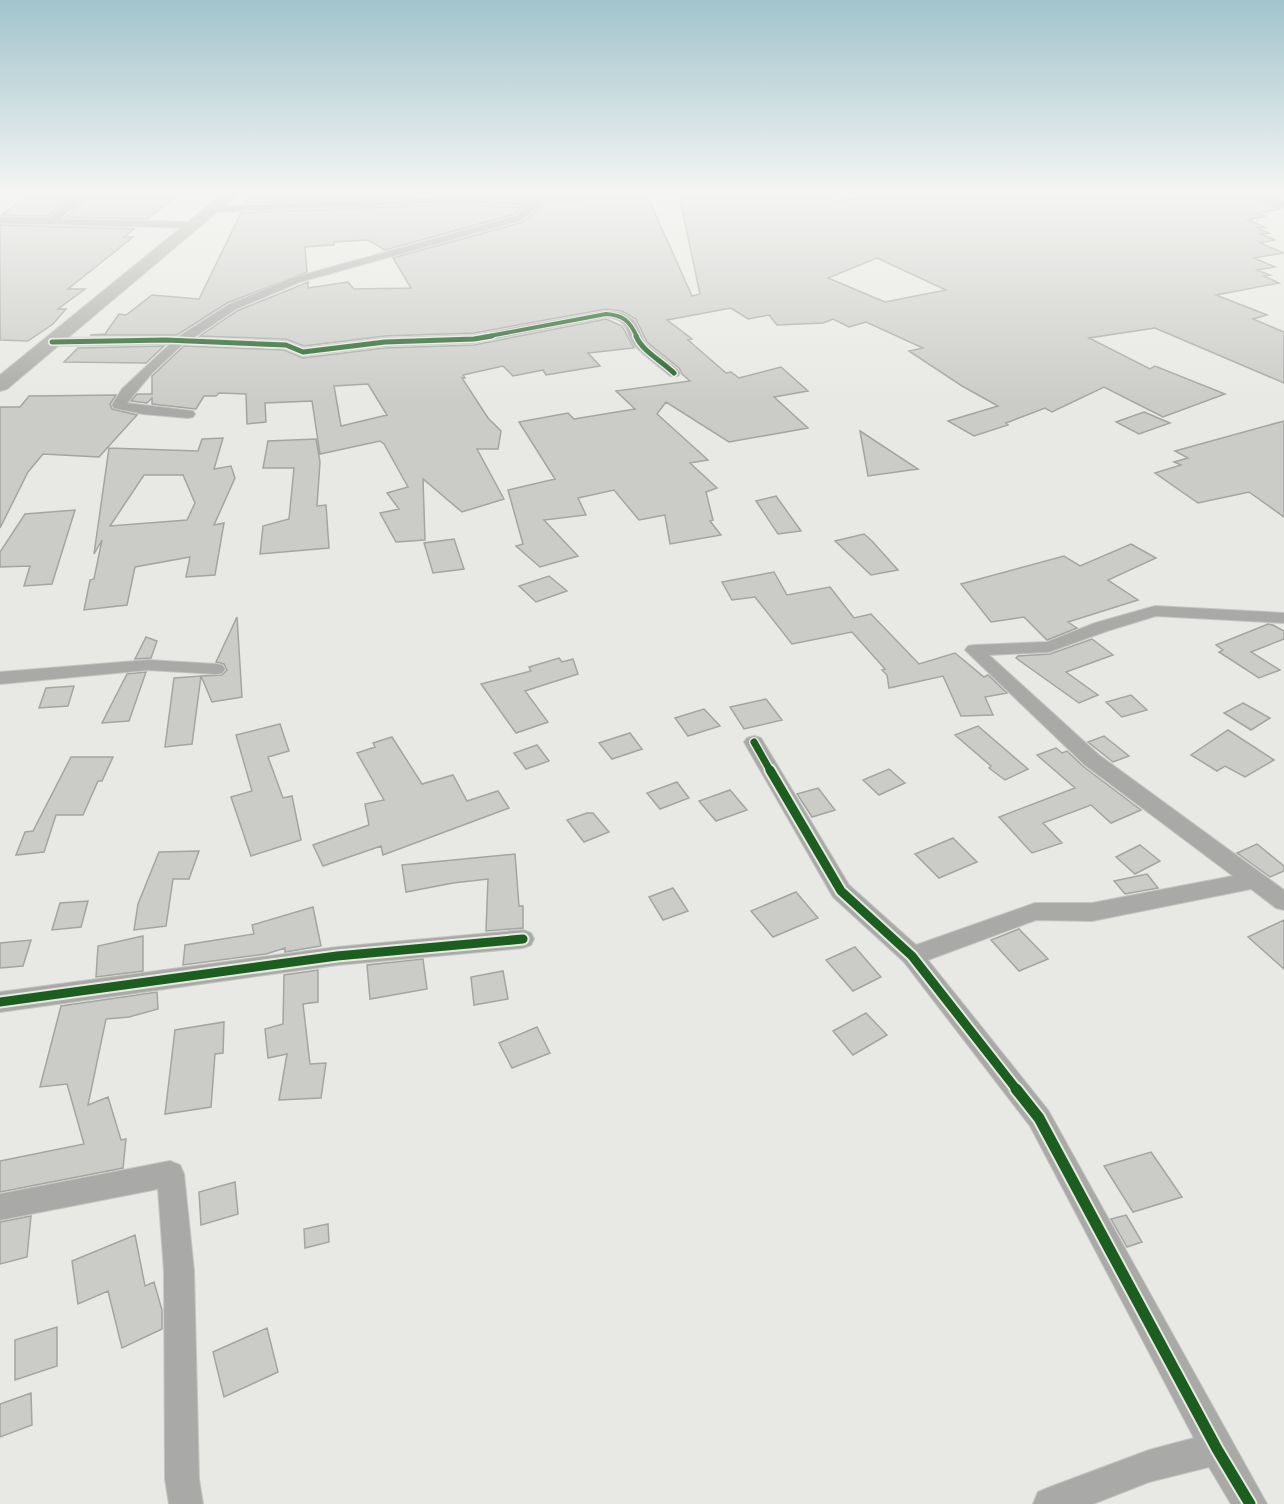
<svg xmlns="http://www.w3.org/2000/svg" width="1284" height="1504" font-family="'Zilla Slab',serif">
<rect width="100%" height="100%" fill="#e8e8e4"/>
<!-- building -->
<path fill="#cbcbc8" stroke="#a4a4a1" stroke-width="1.5" fill-rule="evenodd" d="M364,191H411L412,196L245,203L256,192Z
M518,191H544L531,199L464,194Z
M602,191H645L692,296L700,294L679,195L749,191H823L835,201L895,195L897,197L1018,191H1230L1280,209L1258,213L1265,216L1248,220L1265,227L1257,228L1269,233L1261,234L1275,240L1260,243L1284,253L1254,258L1275,267L1257,270L1270,275L1264,276L1279,283L1216,295L1267,315L1253,319L1284,332V383L1155,328L1089,338L1150,369L1155,366L1225,394L1163,417L1104,387L1052,412L1045,408L1006,423L1008,425L974,436L948,421L998,406L962,386L909,351L923,348L866,322L849,327L833,319L823,323L777,325L769,315L748,319L731,308L667,320L692,339L688,340L726,373L731,372L739,378L781,367L808,391L774,397L808,428L729,442L666,402L657,414L708,460L690,463L717,488L706,492L713,520L710,521L721,535L670,544L665,515L639,520L614,490L578,498L586,515L544,520L578,556L540,567L516,546L523,544L508,490L555,479L519,422L568,413L574,419L635,409L616,391L690,381L682,374L679,368L647,342L636,319L622,311L606,309L474,333L385,336L304,346L286,339L200,336L237,311L308,282V288L348,282L354,289L411,288L393,258L523,222L551,200L580,201ZM877,258L946,290L885,302L828,278Z
M93,193H111L108,195L179,194L147,219L66,217Z
M75,194L48,216L2,215L28,195Z
M461,204L521,208L515,214L385,250L368,240L334,242V245L305,247L307,272L227,303L177,335H90L105,334L119,314L126,315L152,295L199,299L241,213Z
M0,225L134,229L124,237H133L68,289H85L58,309H66L53,324L28,341L0,340Z
M606,319L622,326L634,348L588,353L600,366L546,375L543,370L513,376L503,366L463,375L465,378H462L488,418L501,431L498,449H477L504,499L462,512L423,479L425,540L396,542L380,513L399,509L387,493L408,487L384,444L380,441L320,454L312,401L265,403L266,422L247,424L246,394L219,393L216,396H204L196,409L152,404V398L147,403L131,401L137,394H152V376L184,346L284,350L303,358L385,348L474,345ZM368,384L387,415L341,426L334,386Z
M164,346L146,363L64,362L78,348Z
M116,395L110,404L112,409L137,415L99,457L43,454L28,472L0,528V407H20L29,396Z
M1144,412L1170,423L1139,434L1116,422Z
M1284,421V517L1249,492L1198,503L1155,473L1181,465L1174,462L1188,458L1175,451Z
M860,431L918,469L868,476Z
M223,438L214,469L231,466L235,478L214,525L224,523L215,575L186,577L190,557L135,567L127,605L84,610L90,580L94,579L102,540L94,554L109,448L198,451L202,439ZM144,475H183L195,503L187,520L110,526Z
M316,439L320,462L317,506L326,505L329,548L260,554L263,526L289,519L294,468H263L268,441Z
M776,496L801,531L778,534L756,501Z
M75,510L52,584L24,586L30,566L0,567V552L25,514Z
M864,534L872,541L898,570L871,575L835,541Z
M454,539L464,569L433,573L424,543Z
M1131,544L1156,558L1108,580L1138,600L1068,622L1077,628L1047,640L1024,617L991,622L961,584L1064,556L1080,566Z
M774,572L787,595L830,587L854,618L871,614L919,664L955,653L984,677L988,675L1007,693L985,697L993,715L961,716L943,676L889,688L887,675L882,670L885,669L852,632L792,644L755,597L732,600L722,582Z
M549,576L567,591L536,602L519,586Z
M237,617L242,697L212,702L201,676L222,675L227,670L224,664L216,662Z
M1268,624L1273,625L1284,631V639L1251,652L1280,670L1259,678L1219,652L1223,650L1216,645Z
M146,637L157,641L151,658L135,659Z
M1092,639L1113,655L1066,672L1098,695L1079,703L1016,658L1018,656L1050,654Z
M559,658L562,662L573,659L578,674L525,691L548,722L516,733L481,684L531,671L529,667Z
M146,672L129,721L102,723L127,674Z
M201,676L192,744L165,747L174,678Z
M74,686L68,706L39,708L46,688Z
M1131,695L1147,710L1122,717L1106,702Z
M766,699L782,720L744,729L730,707Z
M1243,703L1270,718L1251,730L1224,713Z
M704,709L720,726L688,736L675,718Z
M280,724L289,751L268,757L283,798L292,796L301,840L251,856L231,797L252,791L236,735Z
M978,726L1028,769L1005,780L989,768L991,766L955,735Z
M1228,730L1274,760L1245,777L1225,766L1217,771L1191,755Z
M630,733L642,749L612,759L599,743Z
M1104,736L1129,756L1113,762L1088,742Z
M392,737L422,784L453,775L467,801L498,791L509,808L383,855L381,846L323,866L313,845L369,825L365,804L384,800L357,753L375,747L373,743Z
M537,745L549,761L526,769L514,753Z
M1056,748L1062,753L1067,751L1084,767L1141,810L1111,823L1091,805L1043,823L1062,843L1032,853L999,817L1075,788L1037,755Z
M71,757H113L102,781H98L83,815H56L44,852L16,855L25,832L33,831Z
M889,769L905,783L879,795L863,780Z
M677,782L689,798L660,809L647,793Z
M818,788L835,810L812,817L797,794Z
M730,790L747,810L716,821L699,801Z
M587,813H593L609,832L584,842L567,820Z
M953,838L977,862L939,878L915,854Z
M1257,844L1284,866V871L1270,877L1237,853Z
M1140,845L1160,861L1135,874L1116,857Z
M199,851L189,879H173L166,926L134,930L138,904L159,852Z
M515,854L519,906H523V928L486,931L488,879L453,883L406,892L402,865Z
M1147,874L1158,888L1125,894L1114,881Z
M673,888L688,911L663,920L649,897Z
M796,892L818,918L773,937L751,911Z
M88,901L81,927L52,930L60,903Z
M313,907L321,946L285,952V948L266,954L183,965L185,945L254,934L252,925Z
M1284,920V969L1248,937Z
M1019,929L1048,959L1019,971L991,940Z
M143,936V971L96,977L98,946Z
M31,940L23,966L0,968V943Z
M855,947L881,977L853,991L826,960Z
M423,959L427,989L370,999L367,965Z
M318,970V1002L303,1004L310,1064L326,1063L321,1098L279,1100L287,1054L268,1058L265,1029L283,1024L284,975Z
M503,971L508,999L474,1005L471,977Z
M157,992L158,1009L129,1017L106,1019L88,1105L108,1097L121,1140L126,1139L123,1168L0,1192V1161L84,1144L67,1084L40,1087L61,1006Z
M866,1013L887,1035L853,1055L833,1031Z
M224,1022L223,1053L215,1054L211,1107L165,1114L175,1030Z
M537,1027L550,1053L512,1068L499,1043Z
M1151,1152L1182,1197L1133,1212L1104,1166Z
M235,1182L238,1214L201,1225L199,1192Z
M1126,1215L1142,1242L1127,1247L1111,1219Z
M31,1216L27,1257L0,1264V1222Z
M328,1224L329,1242L305,1248L304,1229Z
M135,1235L145,1286L154,1282L162,1310V1329L122,1348L108,1291L78,1304L72,1261Z
M57,1327V1366L15,1380V1340Z
M267,1328L278,1372L224,1397L213,1352Z
M31,1393L32,1425L0,1437V1404Z"/>
<g fill="none" stroke-linecap="round" stroke-linejoin="round">
<defs>
<path id="minor" d="M82,191H92L60,219L193,222L198,225L193,228L0,223V217L49,218Z
M548,191L578,193L600,191L579,199L550,198L522,220L300,282L236,309L193,338L286,341L304,348L385,338L474,335L606,311L622,313L635,321L645,343L678,370L680,373L678,376H670C659,366 647,358 637,348C623,335 633,320 606,317L474,343L385,346L303,356L284,348L183,344L152,373L127,403L193,411L195,414L193,417L188,418L143,414L114,408L112,405L122,389L170,344L52,346L46,342L52,338L178,337L228,305L292,278L516,216L526,206L461,202L214,212L209,209L211,207L461,196L532,201Z
M1242,191H1253L1284,202V208L1251,198Z
M1155,606L1284,613V623L1156,616L1107,631L1049,652L989,655L1099,755L1284,890V910L1276,908L1251,889L1092,921L1036,920L928,960L1048,1110L1267,1504H1231L1209,1467L1149,1482L1093,1504H1033L1038,1492L1050,1487L1149,1450L1194,1438L1030,1126L904,962L833,897L744,742L747,738L754,736L761,738L849,885L916,945L1035,903H1092L1233,876L1085,765L965,650L968,646L974,645L1047,642L1095,623Z
M148,660L216,664L222,665L225,669L222,673L216,674L148,670L0,684V672Z
M523,930L531,933L534,939L531,945L523,948L337,965L0,1012V992L337,947Z
M170,1161L180,1165L184,1174L194,1271L199,1479L203,1504H169L165,1479L164,1271L158,1189L0,1220V1194Z"/>
<path id="trunk" d="M226,191H242L7,389L0,391V375Z"/>
</defs>
<!-- minor casing -->
<use href="#minor" stroke="#c4c4c2" stroke-width="2"/>
<!-- trunk casing -->
<use href="#trunk" stroke="#c4c4c2" stroke-width="2"/>
<!-- minor -->
<use href="#minor" fill="#a9aaa8" fill-rule="evenodd"/>
<!-- trunk -->
<use href="#trunk" fill="#aaaaa6" fill-rule="evenodd"/>
<defs>
<path id="cycleway-far4" d="M484,337L606,314C623,315 630,321 637,337"/>
<path id="cycleway-far3" d="M636,336C642,351 662,361 674,373
M52,342L166,340L286,345L303,352L385,342L474,339L492,336"/>
<path id="cycleway-far2" d="M754,742L771,772"/>
<path id="cycleway-far1" d="M770,770L841,891L912,956L1017,1090
M0,1002L337,956L523,939"/>
<path id="cycleway" d="M1016,1089L1039,1118L1217,1449L1250,1504"/>
</defs>
<!-- cycleway-far4 casing -->
<use href="#cycleway-far4" stroke="#e9eae2" stroke-width="6"/>
<!-- cycleway-far3 casing -->
<use href="#cycleway-far3" stroke="#e9eae2" stroke-width="8"/>
<!-- cycleway-far2 casing -->
<use href="#cycleway-far2" stroke="#e9eae2" stroke-width="10"/>
<!-- cycleway-far1 casing -->
<use href="#cycleway-far1" stroke="#e9eae2" stroke-width="13"/>
<!-- cycleway casing -->
<use href="#cycleway" stroke="#e9eae2" stroke-width="15"/>
<!-- cycleway-far4 -->
<use href="#cycleway-far4" stroke="#1b5e20" stroke-width="4"/>
<!-- cycleway-far3 -->
<use href="#cycleway-far3" stroke="#1b5e20" stroke-width="5"/>
<!-- cycleway-far2 -->
<use href="#cycleway-far2" stroke="#1b5e20" stroke-width="7"/>
<!-- cycleway-far1 -->
<use href="#cycleway-far1" stroke="#1b5e20" stroke-width="9"/>
<!-- cycleway -->
<use href="#cycleway" stroke="#1b5e20" stroke-width="11"/>
</g>
<!-- sky -->
<linearGradient id="sky" x2="0" y2="1"><stop stop-color="#a1c4cc"/><stop offset="0.48" stop-color="#f5f5f3"/><stop offset="1" stop-color="#f5f5f3" stop-opacity="0"/></linearGradient>
<rect width="1284" height="402" fill="url(#sky)"/>
</svg>
